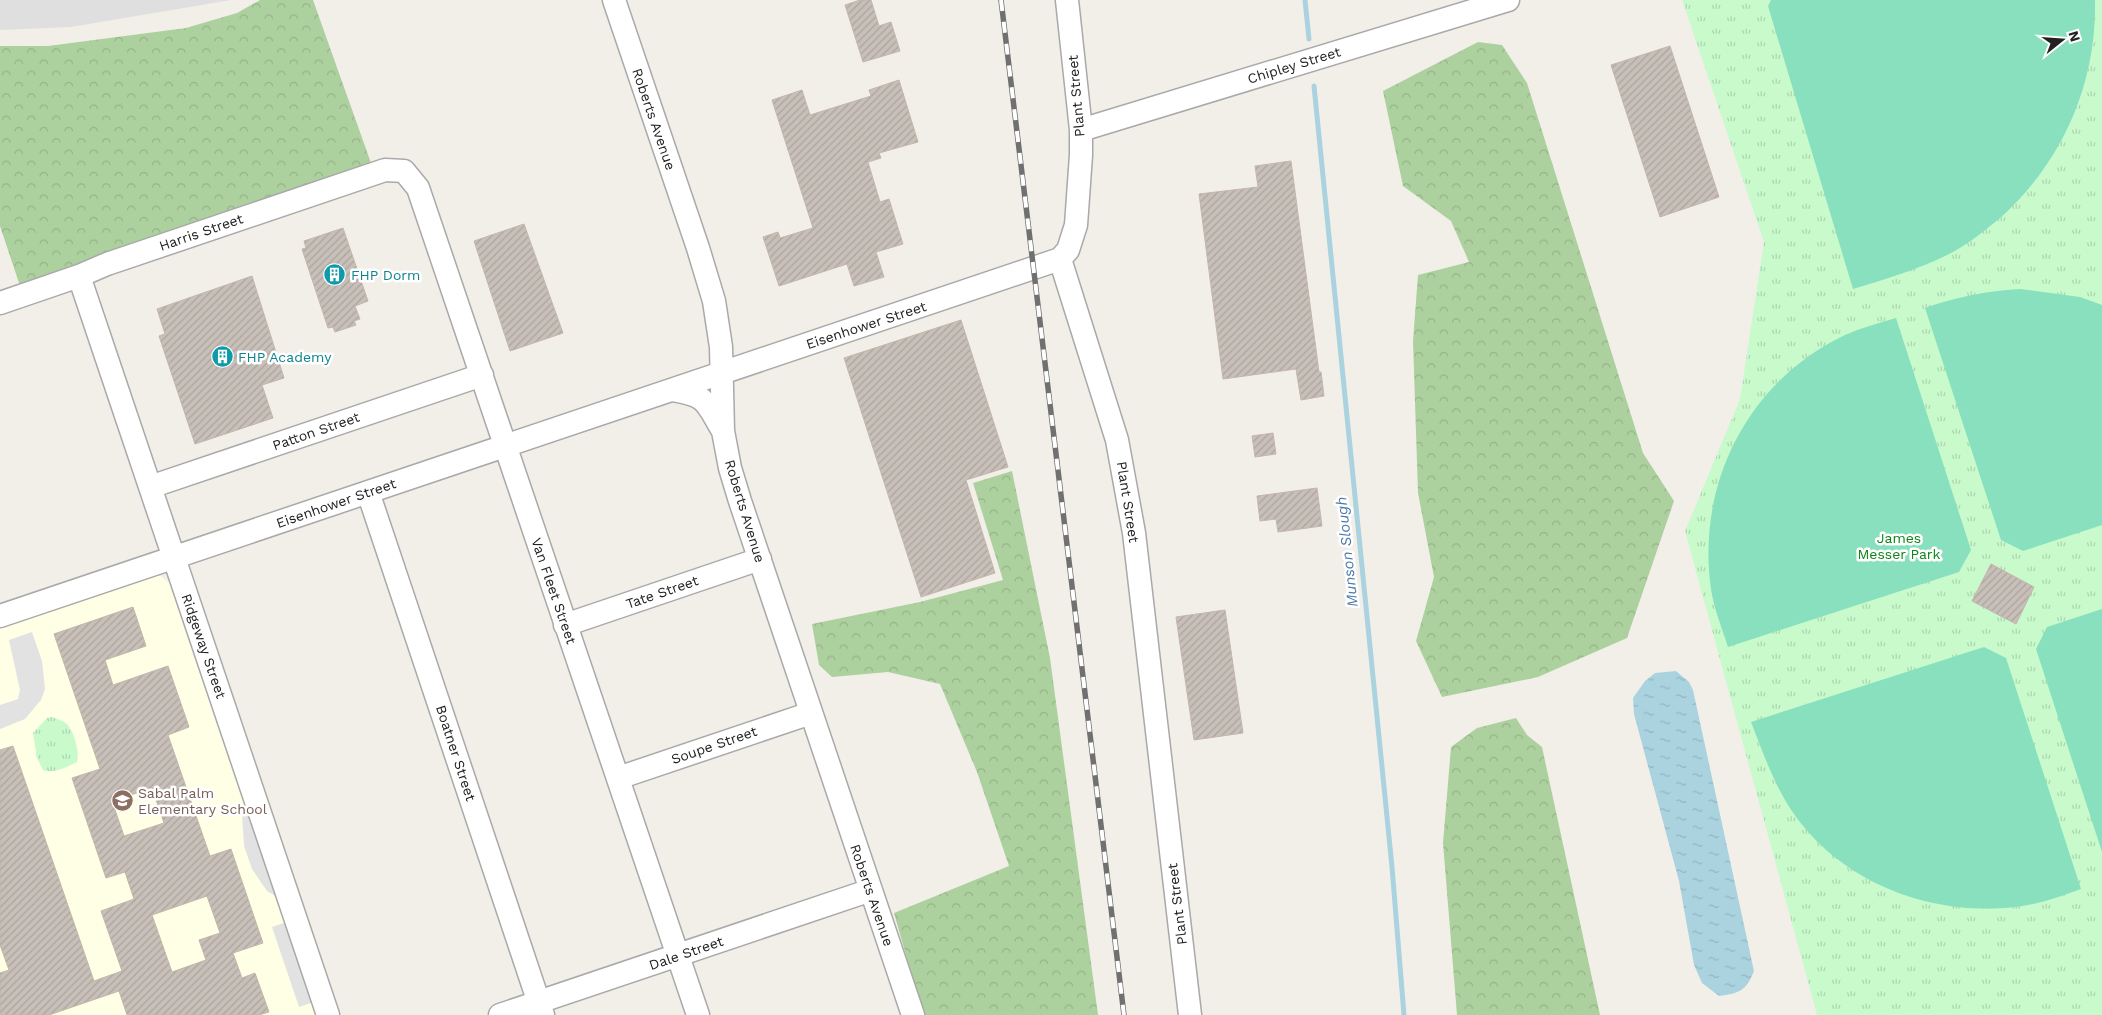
<svg xmlns="http://www.w3.org/2000/svg" width="2102" height="1015" font-family="'Work Sans',sans-serif">
<defs>
<pattern id="forest-crowns" width="20" height="18" patternUnits="userSpaceOnUse" patternTransform="scale(1.25)"><rect width="20" height="18" fill="#add19e"/><path d="M2 6a3 3 0 1 1 6 0M12 15a3 3 0 1 1 6 0" fill="none" stroke="#95b388"/></pattern>
<pattern id="park-tufts" width="24" height="20" patternUnits="userSpaceOnUse" patternTransform="scale(1.25)"><rect width="24" height="20" fill="#c8facc"/><path d="M3 7l-1-3M5 7V3M7 7l1-3M15 17l-1-3M17 17v-4M19 17l1-3" fill="none" stroke="#acd6af"/></pattern>
<pattern id="water-ripples" width="26" height="14" patternUnits="userSpaceOnUse" patternTransform="scale(1.25)"><rect width="26" height="14" fill="#aad3df"/><path d="M2 4q2-2 4 0t4 0M15 11q2-2 4 0t4 0" fill="none" stroke="#92b5bf"/></pattern>
<pattern id="building-hatch" width="6" height="6" patternUnits="userSpaceOnUse" patternTransform="scale(1.25)"><rect width="6" height="6" fill="#c7bfb8"/><path d="M-1 1l2-2M0 6l6-6M5 7l2-2" fill="none" stroke="#aba49e"/></pattern>
</defs>
<rect width="100%" height="100%" fill="#f2efe9"/>
<!-- residential -->
<path fill="#e0dfdf" d="M0,0H231L71,27L0,30Z"/>
<!-- education -->
<path fill="#ffffe5" d="M159,575L171,584L317,1015H0V626Z"/>
<!-- forest -->
<path fill="url(#forest-crowns)" d="M260,0H313L371,163L22,292L0,226V46H48L186,28L237,13Z
M1478,42L1502,45L1527,83L1643,453L1674,501L1627,638L1538,677L1442,697L1416,641L1434,577L1418,493L1413,341L1418,275L1469,262L1451,221L1403,186L1383,91Z
M1012,471L1050,658L1098,1015H923L894,913L1009,866L977,772L940,684L888,672L832,677L819,665L812,624L920,602L1003,580L973,483Z
M1516,718L1527,735L1542,747L1600,1015H1457L1443,843L1451,747L1477,728Z"/>
<!-- park -->
<path fill="url(#park-tufts)" d="M1682,0H2102V1015H1817L1685,531L1740,399L1764,242Z
M52,717C57,719 64,721 67,724C74,732 80,752 77,762C67,767 54,774 43,770L37,758L33,733L47,718Z"/>
<!-- pitch -->
<path fill="#88e0be" d="M1771,0H2095C2097,84 2062,163 1999,219C1984,231 1967,245 1949,254C1919,269 1886,279 1853,289L1768,6Z
M2020,289L2080,297L2102,305V525L2023,551L2001,540L1925,308C1956,297 1986,291 2020,289Z
M1896,318L1971,550L1959,572L1728,647C1722,628 1714,609 1711,589C1696,484 1748,381 1845,335C1861,328 1879,323 1896,318Z
M2102,609V852L2036,649L2047,627Z
M1984,647L2006,658L2081,889C2062,896 2042,903 2022,906C1934,919 1837,883 1788,805C1772,779 1762,750 1751,722Z"/>
<!-- parking -->
<path fill="#e2e2e2" d="M32,632L42,661L45,689L41,700L25,719L0,729V705L18,699L20,690L9,640Z
M253,790L291,905L267,891L252,869L244,846L242,814Z
M296,919L323,999L299,1007L272,927Z"/>
<!-- water -->
<path fill="url(#water-ripples)" d="M1676,671L1689,682L1693,690L1754,971C1746,991 1740,993 1719,996L1702,983L1694,965L1679,881L1634,714L1633,698L1645,681L1655,673Z"/>
<g fill="none" stroke-linecap="round" stroke-linejoin="round">
<!-- stream -->
<path stroke="#aad3df" stroke-width="5" d="M1305,0L1309,39
M1314,86L1392,867L1404,1015"/>
</g>
<!-- building -->
<path fill="url(#building-hatch)" stroke="#c4b6ab" fill-rule="evenodd" d="M860,0H871L879,26L891,22L900,51L863,62L845,5Z
M1670,46L1719,197L1660,217L1611,65Z
M899,80L918,142L879,153L881,158L868,162L880,202L889,199L903,244L876,252L884,277L854,286L847,264L779,286L763,237L778,232L780,238L813,228L772,100L802,90L810,115L871,96L869,90Z
M1291,161L1319,372H1321L1324,396L1301,400L1296,369L1223,379L1199,194L1258,187L1255,166Z
M524,224L563,333L510,351L474,241Z
M343,228L368,301L355,306L360,319L354,321L356,325L335,332L333,327L328,328L302,249L306,248L304,241Z
M252,276L284,378L262,385L273,418L195,444L159,336L165,334L157,309Z
M961,320L1008,467L966,480L995,573L921,597L844,358Z
M1273,433L1276,454L1255,457L1252,436Z
M1317,488L1322,526L1278,532L1276,519L1260,521L1257,496Z
M1991,564L2034,587L2016,624L1972,601Z
M133,607L146,646L105,660L113,685L168,666L189,727L168,735L210,856L231,849L263,943L233,953L242,978L255,973L269,1012L259,1015H127L119,991L49,1015H0V973L9,970L0,945V750L13,746L94,981L122,971L101,911L134,899L125,872L106,878L72,778L100,769L54,634ZM152,788L164,823L124,836L112,801ZM207,896L220,933L199,940L206,960L172,972L152,915Z
M1225,610L1243,733L1194,740L1176,617Z"/>
<g fill="none" stroke-linecap="round" stroke-linejoin="round">
<defs>
<path id="minor" d="M614,0L698,248L714,301L721,347L723,431L730,468L740,501L913,1015
M1081,130L1508,0
M1060,259L1117,440L1134,533L1190,1015
M1060,259L1068,250L1076,225L1081,155V130L1067,0
M79,276L328,1015
M0,303L79,276L107,264L385,170L404,171L418,188L698,1015
M672,390C708,396 705,401 723,431
M150,487L482,375
M368,492L543,1015
M0,616L1060,259
M565,625L760,559
M618,778L811,713
M500,1015L871,890"/>
</defs>
<!-- minor casing -->
<use href="#minor" stroke="#a9a9a9" stroke-width="25"/>
<!-- minor -->
<use href="#minor" stroke="#fff" stroke-width="22"/>
<defs>
<path id="rail" d="M1001,0L1124,1015"/>
</defs>
<!-- rail casing -->
<use href="#rail" stroke="#707070" stroke-width="5.5"/>
<!-- rail -->
<use href="#rail" stroke="#fff" stroke-width="4" stroke-dasharray="11" stroke-linecap="butt"/>
</g>
<!-- icons -->
<defs>
<symbol id="building-disc" viewBox="-11 -11 22 22"><circle r="9.5" fill="#0f9aa8" stroke="#fff"/><path d="M-4-6H4V6H1V3H-1V6H-4ZM-2.5-4.3h1.7v1.8h-1.7ZM.8-4.3h1.7v1.8H.8ZM-2.5-1h1.7V.8h-1.7ZM.8-1h1.7V.8H.8Z" fill="#fff"/></symbol>
<symbol id="school-disc" viewBox="-11 -11 22 22"><circle r="9.5" fill="#8d6e63" stroke="#fff"/><path d="M0-5L7-2L0 1L-7-2ZM-4 1L0 2.5L4 1V4Q0 6-4 4Z" fill="#fff"/></symbol>
</defs>
<g fill-rule="evenodd">
<use href="#building-disc" x="322" y="262" width="25" height="25"/>
<use href="#building-disc" x="210" y="344" width="25" height="25"/>
<use href="#school-disc" x="110" y="788" width="25" height="25"/>
</g>
<g text-anchor="middle" stroke-width="5" stroke-linejoin="round" paint-order="stroke">
<!-- street labels -->
<g font-size="14" fill="#222" stroke="#fff">
<text transform="translate(1294 65) rotate(-17)" y="5">Chipley Street</text>
<text transform="translate(1076 96) rotate(-95)" y="5">Plant Street</text>
<text transform="translate(654 119) rotate(71)" y="5">Roberts Avenue</text>
<text transform="translate(201 232) rotate(-19)" y="5">Harris Street</text>
<text transform="translate(866 325) rotate(-18)" y="5">Eisenhower Street</text>
<text transform="translate(316 431) rotate(-19)" y="5">Patton Street</text>
<text transform="translate(1128 502) rotate(81)" y="5">Plant Street</text>
<text transform="translate(336 503) rotate(-19)" y="5">Eisenhower Street</text>
<text transform="translate(745 511) rotate(73)" y="5">Roberts Avenue</text>
<text transform="translate(554 591) rotate(71)" y="5">Van Fleet Street</text>
<text transform="translate(662 592) rotate(-19)" y="5">Tate Street</text>
<text transform="translate(204 646) rotate(71)" y="5">Ridgeway Street</text>
<text transform="translate(714 745) rotate(-19)" y="5">Soupe Street</text>
<text transform="translate(456 753) rotate(72)" y="5">Boatner Street</text>
<text transform="translate(872 895) rotate(71)" y="5">Roberts Avenue</text>
<text transform="translate(1177 904) rotate(-97)" y="5">Plant Street</text>
<text transform="translate(686 953) rotate(-19)" y="5">Dale Street</text>
</g>
<!-- culture labels -->
<g font-size="14" fill="#0d838f" stroke="#fff" text-anchor="start">
<text x="351" y="280">FHP Dorm</text>
<text x="238" y="362">FHP Academy</text>
</g>
<!-- park labels -->
<g font-size="14" fill="#0c8416" stroke="#fff">
<text x="1899" y="543">James<tspan x="1899" dy="16">Messer Park</tspan></text>
</g>
<!-- education labels -->
<g font-size="14" fill="#785e54" stroke="#fff" text-anchor="start">
<text x="138" y="798">Sabal Palm<tspan x="138" dy="16">Elementary School</tspan></text>
</g>
<!-- water labels -->
<g font-size="15" font-style="italic" fill="#4a7aab" stroke="#fff">
<text transform="translate(1347 552) rotate(-96)" y="5">Munson Slough</text>
</g>
</g>
<!-- north arrow -->
<g transform="translate(2062 40) rotate(73)" stroke="#ffffff" stroke-width="4" paint-order="stroke">
<path d="M0-4L9 19L0 12L-9 19Z" fill="#222222"/>
<text y="-8" font-size="14" font-weight="bold" text-anchor="middle" fill="#222222">N</text>
</g>
</svg>
